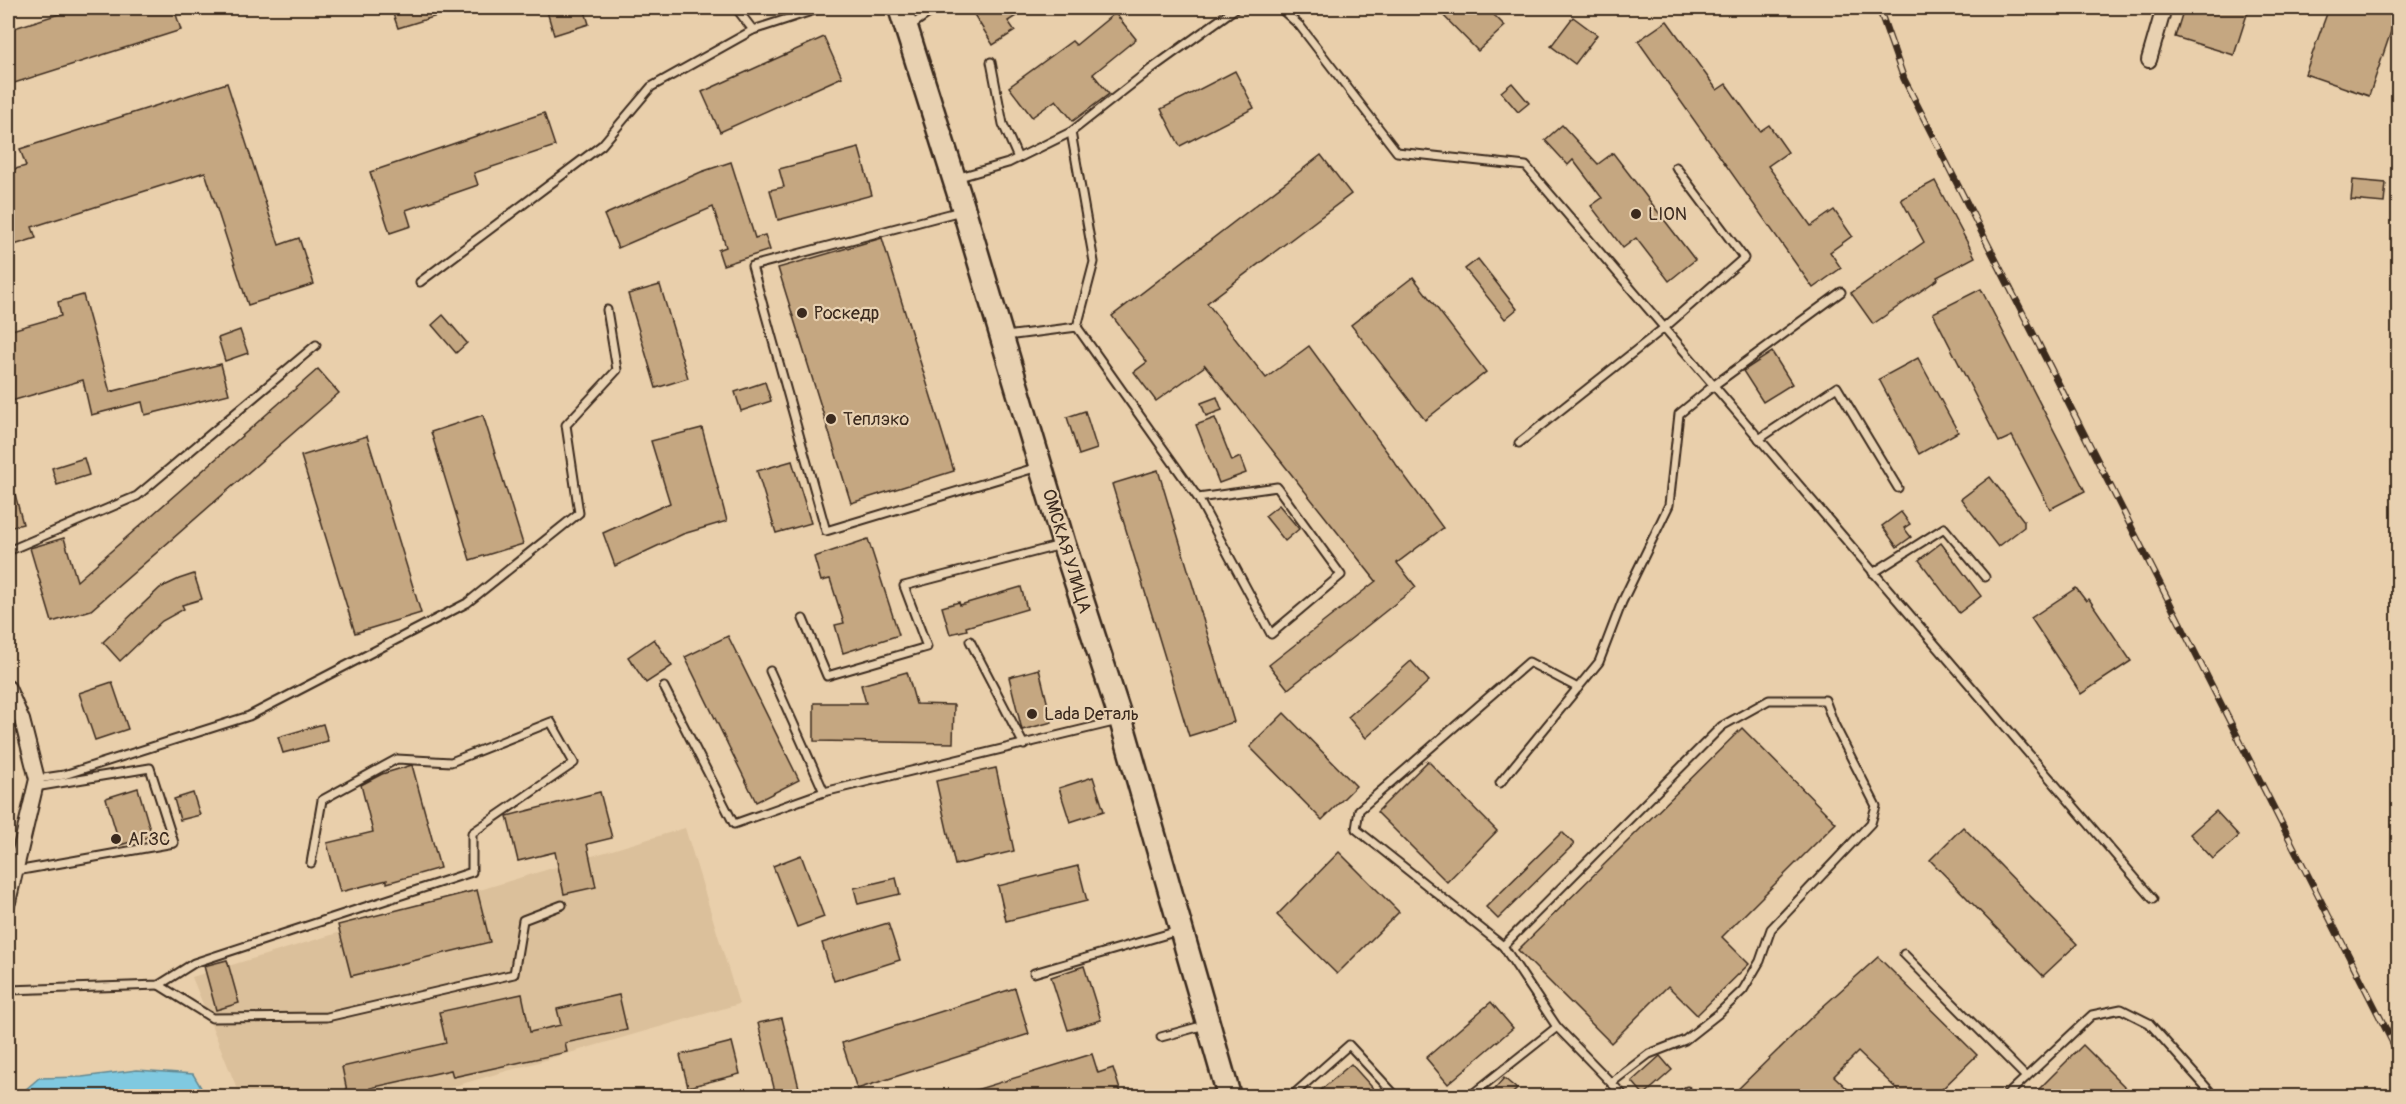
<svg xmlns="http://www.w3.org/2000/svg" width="2406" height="1104" font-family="Pangolin,sans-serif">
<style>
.built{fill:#dbc09b}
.water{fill:#80c9e0;stroke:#648992;stroke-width:1.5}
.building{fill:#c5a781;stroke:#3b2a1e;stroke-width:1.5}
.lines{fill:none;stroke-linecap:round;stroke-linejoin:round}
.lane-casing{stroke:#3b2a1e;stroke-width:11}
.street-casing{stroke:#3b2a1e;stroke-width:18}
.primary-casing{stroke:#3b2a1e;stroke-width:27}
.lane{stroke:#e8d1b1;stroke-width:7}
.street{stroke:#e8d1b1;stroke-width:14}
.primary{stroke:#e8d1b1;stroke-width:22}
.rail-casing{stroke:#3b2a1e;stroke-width:7}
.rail{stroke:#e8d1b1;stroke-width:4.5;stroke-dasharray:14;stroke-linecap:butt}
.poi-dot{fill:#3b2a1e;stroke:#e8d1b1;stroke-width:2}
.labels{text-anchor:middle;stroke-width:4.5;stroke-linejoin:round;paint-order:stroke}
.poi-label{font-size:18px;fill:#3b2a1e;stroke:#e8d1b1;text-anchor:start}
.street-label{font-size:18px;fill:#3b2a1e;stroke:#e8d1b1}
</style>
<rect width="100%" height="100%" fill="#e9cfab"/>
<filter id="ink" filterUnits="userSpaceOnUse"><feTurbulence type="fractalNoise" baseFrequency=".0167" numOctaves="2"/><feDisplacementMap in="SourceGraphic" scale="12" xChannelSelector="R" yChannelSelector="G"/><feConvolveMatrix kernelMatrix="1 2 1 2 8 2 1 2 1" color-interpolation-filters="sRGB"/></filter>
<g filter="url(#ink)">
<!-- built -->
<g class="built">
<polygon points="8,748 16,774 8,814"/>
<polygon points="685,828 739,1004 420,1096 240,1096 192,977"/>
</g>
<!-- water -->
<polygon class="water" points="137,1070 193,1074 206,1096 18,1096 39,1078 82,1077"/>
<!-- building -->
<g class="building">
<polygon points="78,8 174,8 181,30 8,85 8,30"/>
<polygon points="391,8 453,8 453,11 398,28"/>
<polygon points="546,8 584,8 589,24 554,35"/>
<polygon points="970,8 1029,8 1008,21 1015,31 993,45"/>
<polygon points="1436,8 1487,8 1505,26 1478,51"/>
<polygon points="2184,8 2249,8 2234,55 2175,37"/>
<polygon points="2329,8 2388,8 2398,11 2369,96 2305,74"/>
<polygon points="1115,13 1136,39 1093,74 1109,94 1073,121 1056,100 1032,117 1009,87 1072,41 1076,45"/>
<polygon points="1573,17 1597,35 1575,64 1551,46"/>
<polygon points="1667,21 1717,90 1726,84 1760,131 1769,125 1788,152 1768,166 1811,226 1834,210 1852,236 1830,252 1841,268 1813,288 1638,41"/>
<polygon points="824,37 842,77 720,132 702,92"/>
<polygon points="1235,71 1254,108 1180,146 1161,109"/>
<polygon points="227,83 279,245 299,238 314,284 248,305 205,172 32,227 36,238 8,247 8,171 26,166 20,149"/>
<polygon points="1512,83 1529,103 1518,112 1501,92"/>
<polygon points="544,113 555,146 474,173 478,185 406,210 411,226 390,233 370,172"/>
<polygon points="1562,125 1598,164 1613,153 1695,260 1669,281 1636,238 1623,248 1591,206 1602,198 1573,160 1568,165 1545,140"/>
<polygon points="859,148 872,195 778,220 770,190 784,187 779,169"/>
<polygon points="1321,155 1351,194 1207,303 1266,378 1309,346 1443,528 1397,563 1416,587 1288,689 1269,665 1376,581 1204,364 1205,366 1156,401 1134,372 1147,362 1112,316"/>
<polygon points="731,162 755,238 765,235 770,250 723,265 718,250 726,247 713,207 618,248 604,215 701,172"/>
<polygon points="2353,180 2386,183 2384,203 2351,200"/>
<polygon points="1935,181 1975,257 1937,277 1938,279 1873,324 1851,293 1924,242 1901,199"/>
<polygon points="882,238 954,471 851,503 778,268"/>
<polygon points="1478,259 1517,309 1505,319 1465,269"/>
<polygon points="1413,277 1486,372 1425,420 1351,325"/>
<polygon points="660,285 688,378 656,388 628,294"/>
<polygon points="1981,289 2085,491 2050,509 2012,436 1999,442 1933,313"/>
<polygon points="83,295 110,392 221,364 229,394 145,415 142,402 91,415 83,380 8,402 8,331 61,316 58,302"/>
<polygon points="443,315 467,343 456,353 432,325"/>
<polygon points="240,330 248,353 225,361 218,338"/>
<polygon points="1772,352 1792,384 1763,402 1743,371"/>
<polygon points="1918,358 1958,432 1919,454 1879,379"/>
<polygon points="318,369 339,393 91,610 52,622 30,548 64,538 77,581"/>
<polygon points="765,382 771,401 741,411 735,392"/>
<polygon points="1217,397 1222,410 1206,416 1201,403"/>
<polygon points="1085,411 1097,449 1079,455 1067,417"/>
<polygon points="483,415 523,544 470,560 431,432"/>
<polygon points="1215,418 1232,461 1240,457 1246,473 1219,483 1196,425"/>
<polygon points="702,428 727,521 683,534 615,566 603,533 670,503 651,441"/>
<polygon points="367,436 421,613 355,633 301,456"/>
<polygon points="84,458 89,475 57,485 52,468"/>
<polygon points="792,461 811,523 776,533 757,471"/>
<polygon points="1158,470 1234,722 1189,736 1112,484"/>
<polygon points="1990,477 2024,521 2024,527 1998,547 1961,499"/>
<polygon points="12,483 23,524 8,528 8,484"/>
<polygon points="1279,505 1299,529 1285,541 1265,516"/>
<polygon points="1901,512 1910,524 1904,528 1911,537 1897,547 1882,526"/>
<polygon points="868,539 899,635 843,653 835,625 844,623 830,579 821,581 814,557"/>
<polygon points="1941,543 1981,596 1959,613 1919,560"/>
<polygon points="194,574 202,599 182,605 184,609 162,621 120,661 103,642 160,588 179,579"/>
<polygon points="1021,587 1027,609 966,627 967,630 950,634 942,607 959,602 960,605"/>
<polygon points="2076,588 2086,601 2089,599 2131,661 2081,694 2031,618"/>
<polygon points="728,636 799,780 756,802 685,657"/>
<polygon points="654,639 672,666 646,683 628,657"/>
<polygon points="1411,661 1429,681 1366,738 1348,717"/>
<polygon points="1039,669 1052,722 1022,730 1009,677"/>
<polygon points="907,672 916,704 954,705 953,743 814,741 814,703 866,703 861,685"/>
<polygon points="112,682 128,729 95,740 79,693"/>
<polygon points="1284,713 1356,786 1322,820 1250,747"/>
<polygon points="323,724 328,741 283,753 278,737"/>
<polygon points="1742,728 1836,823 1722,937 1749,964 1697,1015 1668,986 1611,1043 1518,950"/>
<polygon points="1428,761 1497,831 1447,882 1377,812"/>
<polygon points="412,765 440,868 387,883 387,880 340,892 327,843 373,832 361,785 382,774"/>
<polygon points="996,768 1014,851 955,865 936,781"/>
<polygon points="1093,777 1104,811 1070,822 1059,788"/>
<polygon points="138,788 152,836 120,845 106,798"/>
<polygon points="600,792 612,838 587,844 596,887 564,894 555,852 518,861 507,816"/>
<polygon points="193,793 200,815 180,820 174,799"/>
<polygon points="2216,811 2239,836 2213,859 2190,834"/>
<polygon points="1963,827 2077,944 2043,976 1930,860"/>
<polygon points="1562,832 1574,844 1498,919 1486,907"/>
<polygon points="1339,852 1399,912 1337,974 1277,915"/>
<polygon points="801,855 824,917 797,927 773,866"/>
<polygon points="1078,866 1087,901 1006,921 998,886"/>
<polygon points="896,878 900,894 858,904 854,888"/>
<polygon points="477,890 490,942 351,976 338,925"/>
<polygon points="888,923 900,960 834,981 822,943"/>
<polygon points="1878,957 1977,1055 1935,1096 1904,1096 1858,1052 1834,1076 1855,1096 1731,1096 1818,1011"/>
<polygon points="227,960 239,1003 216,1010 204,966"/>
<polygon points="1084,966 1101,1020 1068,1030 1051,977"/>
<polygon points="1015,988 1029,1034 857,1089 842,1043"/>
<polygon points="522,994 530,1032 561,1025 557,1009 619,995 627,1030 565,1043 567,1052 453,1077 451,1070 370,1088 371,1095 348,1096 342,1067 446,1043 439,1012"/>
<polygon points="1491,1002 1513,1028 1448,1084 1426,1058"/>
<polygon points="782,1018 801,1096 776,1096 758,1023"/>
<polygon points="732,1042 740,1074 688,1087 680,1055"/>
<polygon points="2083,1045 2134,1096 2032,1096"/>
<polygon points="1092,1054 1098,1073 1113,1068 1122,1096 966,1096 966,1093"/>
<polygon points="1660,1056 1672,1070 1644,1095 1632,1081"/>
<polygon points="1351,1064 1380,1096 1314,1096"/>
<polygon points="1504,1078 1517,1089 1510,1096 1488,1096"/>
</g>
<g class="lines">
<defs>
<g id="lane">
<polyline points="736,8 753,30"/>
<polyline points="1280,8 1300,26 1397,152 1526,166 2153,899"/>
<polyline points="909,27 936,8"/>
<polyline points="991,62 1003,124 1018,158"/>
<polyline points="1071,132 1094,262 1077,327"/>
<polyline points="956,178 1008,163 1071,132 1151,69 1236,8"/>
<polyline points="961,211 752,266 826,531 1038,467"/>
<polyline points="420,282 602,145 651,87 753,30 821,8"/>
<polyline points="1006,336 1077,327 1198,498 1277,487 1341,575 1271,634 1198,498"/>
<polyline points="1759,439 1837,387 1898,488"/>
<polyline points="1519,443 1664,328 1744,258 1676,167"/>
<polyline points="8,551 137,496 316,345"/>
<polyline points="1873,573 1944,528 1985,577"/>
<polyline points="803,619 827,676 927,647 904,586 1061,545"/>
<polyline points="970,641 1024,745"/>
<polyline points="770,671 824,792 1118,721"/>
<polyline points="664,687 734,824 824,792"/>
<polyline points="1578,688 1529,662 1359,810 1356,829 1503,946 1557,1027 1624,1096"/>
<polyline points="37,779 64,775 249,716 467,603 579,513 566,425 617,370 607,310"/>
<polyline points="1500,783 1599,662 1622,602 1669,505 1679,414 1713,386 1841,292"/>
<polyline points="16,871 174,843 150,768 35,787"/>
<polyline points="1503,946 1722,726 1769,700 1825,700 1834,724 1876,806 1871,823 1771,929 1760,961 1743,990 1718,1014 1685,1040 1649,1054 1611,1083"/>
<polyline points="1904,954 2026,1077"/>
<polyline points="1034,973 1178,931"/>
<polyline points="159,985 212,1018 327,1017 514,974 523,920 562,905"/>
<polyline points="8,990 159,985 194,963 472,872 472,833 574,763 551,722 451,762 397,759 322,800 311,863"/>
<polyline points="1161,1037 1205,1025"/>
<polyline points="705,1096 718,1094 725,1096"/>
<polyline points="1298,1096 1296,1092 1349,1045 1396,1096"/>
<polyline points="1470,1096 1557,1027"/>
<polyline points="1680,1096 1687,1091"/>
<polyline points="2006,1096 2092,1015 2121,1009 2149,1023 2214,1096"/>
</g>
<g id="street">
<polyline points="2149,60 2164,8"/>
<polyline points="8,688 22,720 37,779 8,902"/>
</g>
<polyline id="primary" points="900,8 964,210 1064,545 1121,720 1229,1096"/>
</defs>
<!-- lane casing -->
<use href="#lane" class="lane-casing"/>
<!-- street casing -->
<use href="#street" class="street-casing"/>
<!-- primary casing -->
<use href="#primary" class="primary-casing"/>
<!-- lane -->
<use href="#lane" class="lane"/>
<!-- street -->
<use href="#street" class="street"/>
<!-- primary -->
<use href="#primary" class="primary"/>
<defs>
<polyline id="rail" points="1879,8 1904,79 2398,1053"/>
</defs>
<!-- rail casing -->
<use href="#rail" class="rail-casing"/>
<!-- rail -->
<use href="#rail" class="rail"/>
</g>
</g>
<!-- markers -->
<g class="poi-dot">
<circle cx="1636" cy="214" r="6"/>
<circle cx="802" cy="313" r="6"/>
<circle cx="831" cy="419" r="6"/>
<circle cx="1032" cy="714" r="6"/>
<circle cx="116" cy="839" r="6"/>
</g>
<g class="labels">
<!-- poi labels -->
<g class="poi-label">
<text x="1648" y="220">LION</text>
<text x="814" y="319">Роскедр</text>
<text x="843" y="425">Теплэко</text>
<text x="1044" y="720">Lada Dеталь</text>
<text x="128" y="845">АГЗС</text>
</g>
<!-- street labels -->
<g class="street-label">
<text transform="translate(1067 551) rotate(73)" y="6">ОМСКАЯ УЛИЦА</text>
</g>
</g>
<!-- margin -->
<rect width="2406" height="1104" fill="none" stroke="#e8d1b1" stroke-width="30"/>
<rect x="15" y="15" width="2376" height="1074" fill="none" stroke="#3b2a1e" stroke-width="2" filter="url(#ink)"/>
</svg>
